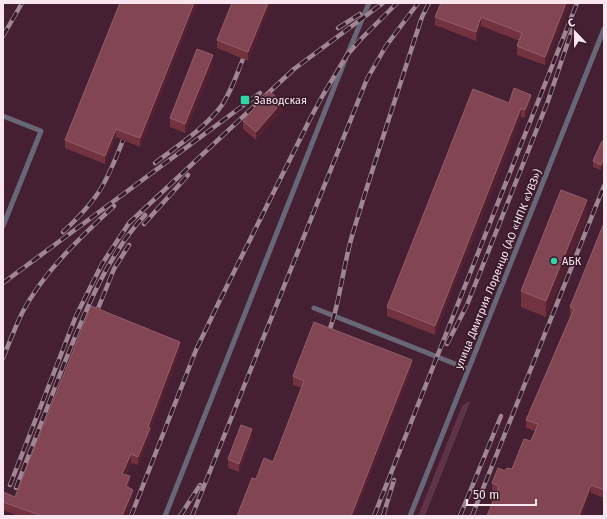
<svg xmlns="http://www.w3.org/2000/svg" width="607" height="519" font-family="'Fira Sans',sans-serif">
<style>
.built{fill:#452033}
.green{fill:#5e3449}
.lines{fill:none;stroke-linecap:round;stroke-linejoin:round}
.service{stroke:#686776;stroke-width:5}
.rail-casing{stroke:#9f8692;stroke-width:4.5}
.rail{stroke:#381a29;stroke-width:3;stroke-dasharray:9;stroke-linecap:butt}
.wall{fill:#723240}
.shaded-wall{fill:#55202f}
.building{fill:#814553;stroke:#945e6b}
.poi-dot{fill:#33d4a8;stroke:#381a29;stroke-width:1.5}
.labels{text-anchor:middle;stroke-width:3.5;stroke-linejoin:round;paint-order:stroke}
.poi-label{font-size:11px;fill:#fbe5ef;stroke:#381a29;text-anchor:start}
.street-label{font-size:11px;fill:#fbe5ef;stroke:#381a29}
</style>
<rect width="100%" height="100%" fill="#381a29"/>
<!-- built -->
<rect class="built" x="3" y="3" width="601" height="513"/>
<!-- green -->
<polygon class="green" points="468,402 470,402 425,516 418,516 462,406"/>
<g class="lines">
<!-- service -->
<g class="service">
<polyline points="3,116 41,131 3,226"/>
<polyline points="314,308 468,369"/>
<polyline points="165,516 347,55 369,3"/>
<polyline points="410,516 604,29"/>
</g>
<defs>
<g id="rail">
<polyline points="338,28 360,14"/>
<polyline points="3,36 22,3"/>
<path d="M155,163C177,146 201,131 219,109C230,95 236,76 243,59"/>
<polyline points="144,224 188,175"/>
<path d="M63,232C78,218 93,203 103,185C113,167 120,148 127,130"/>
<polyline points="3,283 260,93"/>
<polyline points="95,316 114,269 129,245"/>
<path d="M326,339C340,306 342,270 352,236C372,169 394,104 415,38L422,17L429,3"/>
<polyline points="447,344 467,305 504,212 548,101 572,30"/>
<path d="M3,358C9,343 15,328 22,313C44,271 80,238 114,206"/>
<polyline points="10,485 76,316 102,264 129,223 294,69 383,3"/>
<path d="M16,488C31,449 47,409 62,369C84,315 105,258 145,215"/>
<polyline points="131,516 196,350 219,302 311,117 323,95 347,55 361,39 397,3"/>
<polyline points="180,516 200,485"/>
<polyline points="192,516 367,79 386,46 418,3"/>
<polyline points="374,516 577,3"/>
<polyline points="383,516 394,480"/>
<polyline points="460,516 501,416"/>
<polyline points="472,516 604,186"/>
</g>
</defs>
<!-- rail casing -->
<use href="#rail" class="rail-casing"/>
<!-- rail -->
<use href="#rail" class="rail"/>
</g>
<!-- wall -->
<g class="wall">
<polygon points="120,3 197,3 140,147 116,137 105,164 65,148 65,140"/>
<polygon points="271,3 248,61 217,48 217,40"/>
<polygon points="570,3 545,65 517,55 517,46 520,41 481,26 476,41 435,25 435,17"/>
<polygon points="213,64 185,133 170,127 170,118"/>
<polygon points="509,103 531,104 525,118 521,117 435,335 387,316 387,307"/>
<polygon points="282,110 256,140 243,129 243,121"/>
<polygon points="602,141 601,170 593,167 593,161"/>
<polygon points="587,216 546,317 521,307 521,291"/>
<polygon points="604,223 604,498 591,493 496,493 492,491 492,483 505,471 512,469 531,441 535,431 526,428 526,420 570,316 570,307"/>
<polygon points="180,350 150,431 150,437 138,465 131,463 126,475 130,485 129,488 133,499 126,516 19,516 3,510 3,492 15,497"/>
<polygon points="412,368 354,516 237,516 256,479 273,462 302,388 293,385 293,376"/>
<polygon points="252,438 239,472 228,468 228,459"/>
</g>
<!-- shaded-wall -->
<g class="shaded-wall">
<polygon points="194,3 197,3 140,147 140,138"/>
<polygon points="268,3 271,3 248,61 248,52"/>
<polygon points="566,3 570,3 545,65 545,57"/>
<polygon points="481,17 481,26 476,41 476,32"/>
<polygon points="213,55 213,64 185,133 185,124"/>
<polygon points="531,95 531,104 525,118 525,110"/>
<polygon points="282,102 282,110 256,140 256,132"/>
<polygon points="521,108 521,117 435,335 435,326"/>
<polygon points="116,129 116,137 105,164 105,156"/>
<polygon points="604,158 604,164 601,170 601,165"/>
<polygon points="587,200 587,216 546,317 546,301"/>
<polygon points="180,342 180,350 150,431 150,437 138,465 138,457 148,427"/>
<polygon points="412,360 412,368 354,516 351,516"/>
<polygon points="252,429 252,438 239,472 239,464"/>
<polygon points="131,454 131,463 122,483 122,474"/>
<polygon points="130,476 130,485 126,495 126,486"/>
<polygon points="591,485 591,493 582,516 579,516"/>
<polygon points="133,490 133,499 126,516 122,516"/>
</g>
<!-- building -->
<g class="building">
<polygon points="120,3 194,3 140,138 116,129 105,156 65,140"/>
<polygon points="232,3 268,3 248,52 217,40"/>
<polygon points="441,3 566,3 545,57 517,46 522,33 481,17 476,32 435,17"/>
<polygon points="197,49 213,55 185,124 170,118"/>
<polygon points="514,88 531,95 525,110 521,108 435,326 387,307 473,89 509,103"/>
<polygon points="269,91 282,102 256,132 243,121"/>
<polygon points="602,141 604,142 604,158 601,165 593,161"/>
<polygon points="561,190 587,200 546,301 521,291"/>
<polygon points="604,223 604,490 591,485 579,516 487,516 499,486 492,483 498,468 505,471 507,468 512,469 524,439 531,441 538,424 526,420 574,309 570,307"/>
<polygon points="91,306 180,342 148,427 150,428 138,457 131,454 122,474 130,476 126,486 133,490 122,516 42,516 3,502 3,492 15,497"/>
<polygon points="314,322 412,360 351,516 237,516 252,478 256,479 264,458 273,462 304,381 293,376"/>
<polygon points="241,425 252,429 239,464 228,459"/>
</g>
<!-- markers -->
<g class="poi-dot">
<rect x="240" y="95" width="10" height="10" rx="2"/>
<circle cx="554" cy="261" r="4"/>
</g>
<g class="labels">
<!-- poi labels -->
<g class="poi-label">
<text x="254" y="104">Заводская</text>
<text x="562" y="265">АБК</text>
</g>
<!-- street labels -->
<g class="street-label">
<text transform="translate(498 269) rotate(-68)" y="4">улица Дмитрия Лоренцо (АО «НПК «УВЗ»)</text>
</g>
</g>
<!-- border -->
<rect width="607" height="519" fill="none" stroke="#fbe5ef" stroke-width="8"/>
<!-- north arrow -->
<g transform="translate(575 32) rotate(338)" stroke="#381a29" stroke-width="3" paint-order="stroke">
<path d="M0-3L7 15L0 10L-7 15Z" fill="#fbe5ef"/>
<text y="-6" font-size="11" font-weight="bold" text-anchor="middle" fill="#fbe5ef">С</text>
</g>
<!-- scale -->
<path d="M467 499v6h69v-6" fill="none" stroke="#fbe5ef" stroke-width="2"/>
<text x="473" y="499" font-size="12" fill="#fbe5ef" stroke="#381a29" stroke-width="3" paint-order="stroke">50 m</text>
</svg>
